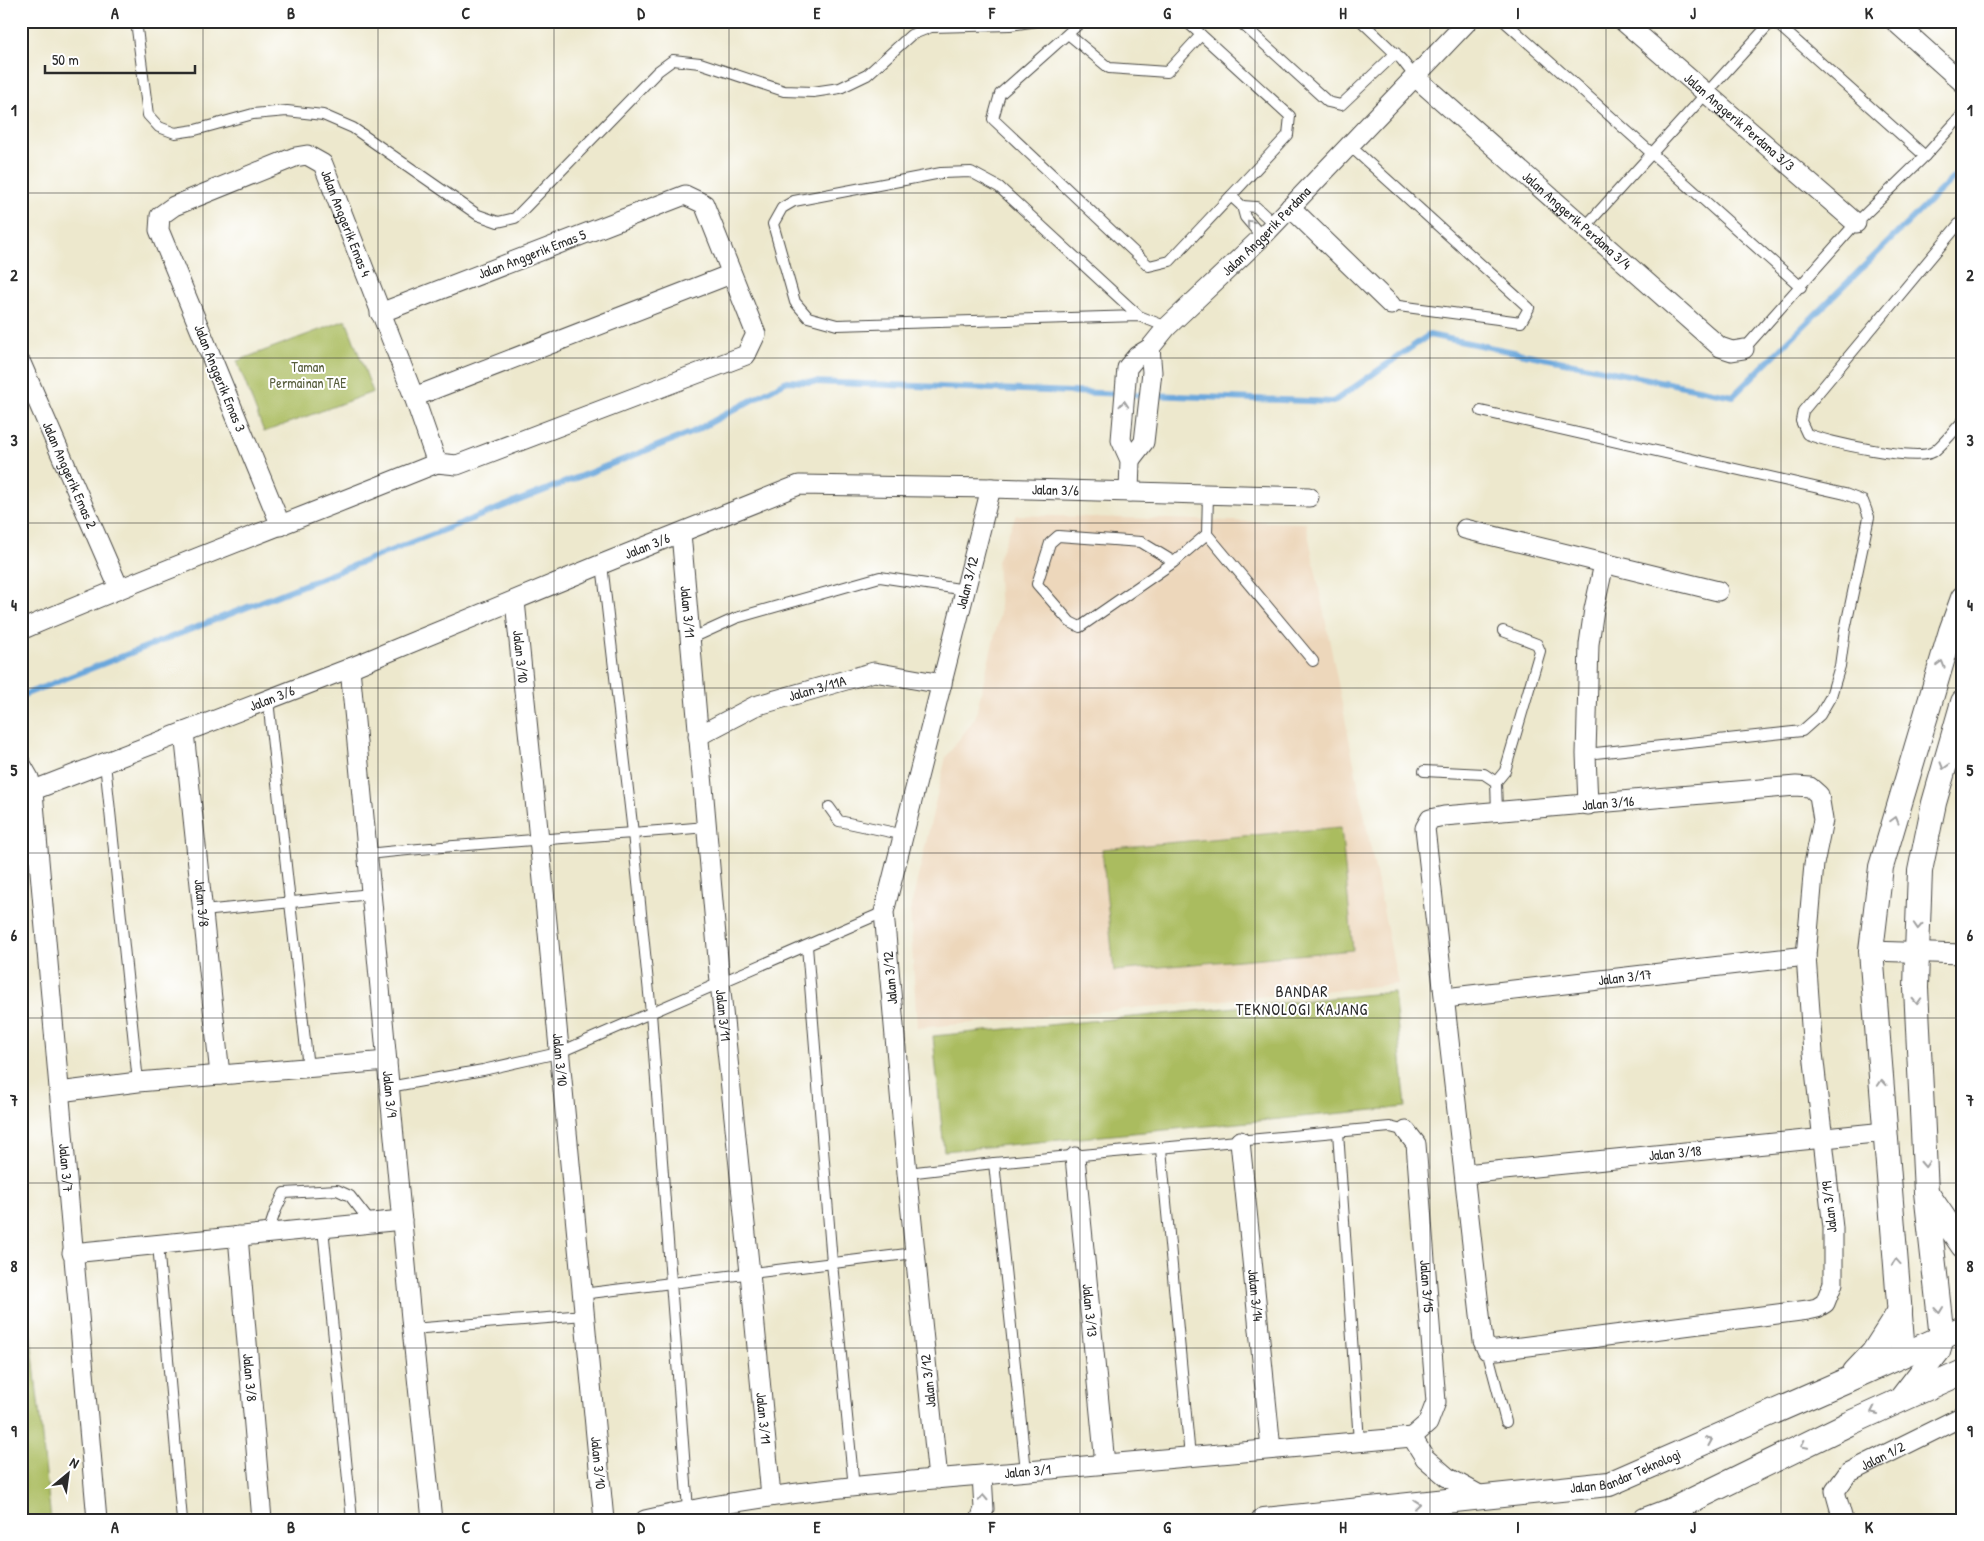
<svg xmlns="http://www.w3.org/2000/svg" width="1984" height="1541" font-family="'Patrick Hand',sans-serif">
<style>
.built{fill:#edd7bb}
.green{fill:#aabc5f;stroke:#6a7445}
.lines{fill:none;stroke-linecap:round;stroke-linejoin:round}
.stream{stroke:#6ba7dc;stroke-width:6}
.service-casing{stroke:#484743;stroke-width:12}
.minor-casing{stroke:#484743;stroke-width:21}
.tertiary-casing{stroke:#484743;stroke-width:26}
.service{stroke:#fff;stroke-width:10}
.minor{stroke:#fff;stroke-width:19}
.tertiary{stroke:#fff;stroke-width:24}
.oneway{stroke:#a0a0a0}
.grid{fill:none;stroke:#2b2b2b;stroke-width:1;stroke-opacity:0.55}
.labels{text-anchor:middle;stroke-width:4;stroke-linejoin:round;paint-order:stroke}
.street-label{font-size:14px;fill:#2b2b2b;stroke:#fff}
.park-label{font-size:14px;fill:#575e3d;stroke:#fff}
.quarter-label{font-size:16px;letter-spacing:1px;fill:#2b2b2b;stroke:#fff}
.neatline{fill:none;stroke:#2b2b2b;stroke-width:2}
.grid-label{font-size:16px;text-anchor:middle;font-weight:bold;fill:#2b2b2b}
</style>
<rect width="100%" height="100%" fill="#fff"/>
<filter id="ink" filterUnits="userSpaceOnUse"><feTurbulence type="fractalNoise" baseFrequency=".02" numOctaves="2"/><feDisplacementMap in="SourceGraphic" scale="10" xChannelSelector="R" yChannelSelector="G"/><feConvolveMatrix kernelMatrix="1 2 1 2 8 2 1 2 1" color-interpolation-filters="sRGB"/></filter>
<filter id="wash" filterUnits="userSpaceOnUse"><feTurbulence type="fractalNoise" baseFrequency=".0096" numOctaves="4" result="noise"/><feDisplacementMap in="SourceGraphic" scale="20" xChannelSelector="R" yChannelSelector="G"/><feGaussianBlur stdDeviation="1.12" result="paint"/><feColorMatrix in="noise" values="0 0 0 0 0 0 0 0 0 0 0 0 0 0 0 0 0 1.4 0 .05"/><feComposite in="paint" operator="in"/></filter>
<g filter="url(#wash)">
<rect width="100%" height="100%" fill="#ede8cd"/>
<!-- built -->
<polygon class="built" points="1016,515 1306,523 1398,984 917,1028 910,911 946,757 975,718 1000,613 997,561"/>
<!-- green -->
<g class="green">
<polygon points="346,320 373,392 264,432 237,361"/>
<polygon points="1341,827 1353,950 1114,971 1102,849"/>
<polygon points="1394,992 1406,1107 944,1151 933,1036"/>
<polygon points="21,1245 51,1520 21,1520"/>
</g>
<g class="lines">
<!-- stream -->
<polyline class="stream" points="21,696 693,432 787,381 1333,402 1429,335 1733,396 1963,168"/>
</g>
</g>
<g filter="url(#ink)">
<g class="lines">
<defs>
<g id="service">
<polyline points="136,21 148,115 159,127 175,133 195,130 253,114 287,111 323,115 353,128 478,215 498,222 515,218 658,71 673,60 700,63 784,91 813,92 840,88 867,75 911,35 931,27 1010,25 1037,21"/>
<polyline points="1082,21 1000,94 993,119 1149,266 1170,261 1288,135 1290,116 1186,21"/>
<polyline points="1239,21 1328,102 1341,105 1396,53"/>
<polyline points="1361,21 1401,59 1415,77"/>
<polyline points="1504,21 1801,287"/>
<polyline points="1774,21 1925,156"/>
<polyline points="1068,34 1109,68 1167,72 1201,35"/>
<polyline points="1349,145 1529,308 1521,322 1391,305"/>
<polyline points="1231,196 1242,206 1245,217 1262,237"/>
<polyline points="1242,206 1256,207 1274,224"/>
<path d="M1963,219L1803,411L1801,421L1807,434C1827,442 1916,462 1933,452C1942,446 1955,429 1963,421"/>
<polyline points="1584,228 1772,21"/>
<polyline points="1139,316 837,325 808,317 795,302 773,224 782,208 794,201 941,173 971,172 999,187 1139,316 1167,327"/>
<polyline points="1744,349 1856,223 1925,156 1963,114"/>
<polyline points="1481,411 1845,494 1863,501 1869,517 1845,630 1840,666 1831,696 1820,715 1802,731 1586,754"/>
<polyline points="1207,534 1313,661"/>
<polyline points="1174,562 1080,627 1070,622 1037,584 1050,543 1058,536 1141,542 1174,562 1207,534 1208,494"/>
<polyline points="602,564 633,833 651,1013 688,1510"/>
<polyline points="690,639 736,618 880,577 966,590"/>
<polyline points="268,700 308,1068"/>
<polyline points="105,763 138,1082"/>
<polyline points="1424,771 1484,774 1496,782 1497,812"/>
<polyline points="1496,782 1505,771 1540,651 1537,644 1503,631"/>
<polyline points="829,807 839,821 905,835"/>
<path d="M368,854C480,842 594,837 707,827"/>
<polyline points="203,911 371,894"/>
<polyline points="807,946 832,1263 854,1488"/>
<polyline points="389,1087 483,1070 558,1053 884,912"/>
<polyline points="1338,1132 1359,1442"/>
<polyline points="1161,1149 1190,1457"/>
<polyline points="994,1163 1026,1471"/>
<polyline points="907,1173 994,1163 1390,1127 1406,1131"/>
<polyline points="323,1228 352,1520"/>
<polyline points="268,1233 275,1212 284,1193 337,1190 350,1196 371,1223"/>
<polyline points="158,1244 182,1520"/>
<polyline points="582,1294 915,1253"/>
<polyline points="412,1329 584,1315"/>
<polyline points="1487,1350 1506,1422"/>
</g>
<g id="minor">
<path id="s1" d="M1623,21L1856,223"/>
<polyline points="1894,21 1963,83"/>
<path id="s2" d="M1415,77L1720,347L1732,351L1744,349"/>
<polyline points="1290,207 1391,305"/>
<path id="s3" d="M21,363L119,588"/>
<polyline points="414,397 731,274"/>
<polyline points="1130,460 1144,442 1152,372 1150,348"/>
<path id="s4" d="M1129,492L1130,460L1121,440L1127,368L1137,356L1150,348L1167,327L1262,237L1468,21"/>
<path id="s5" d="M281,526L159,230L160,216L174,206L295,157L307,155L323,164L414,397L437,463"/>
<polyline points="1465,529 1718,591"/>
<path id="s6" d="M681,533L720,982L750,1273L771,1496"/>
<path id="s7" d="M515,601C547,907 574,1213 604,1520"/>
<path d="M21,630C158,571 299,519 437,463L457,465L746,355L756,334L704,204L685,195L380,313"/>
<path id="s8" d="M350,668L412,1329L432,1520"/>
<path id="s9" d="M184,732L220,1075"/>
<path id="s10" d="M698,736L755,706L874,672L942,684"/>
<path id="s11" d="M21,764L29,778L33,792L97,1520"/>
<polygon points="1796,786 1810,787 1819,795 1823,820 1814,864 1806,956 1813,1053 1833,1228 1833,1283 1825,1303 1817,1308 1808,1310 1497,1350 1487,1350 1483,1341 1425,828 1430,819 1444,816"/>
<path id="s12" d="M21,795L350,668L602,564L799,485L991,488L1309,497"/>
<polyline points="1588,805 1586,754 1589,644 1594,609 1604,564"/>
<polyline points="1871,951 1962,954 1963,958"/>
<path id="s13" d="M1445,998L1806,956"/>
<polyline points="59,1092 138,1082 387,1061"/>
<path id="s14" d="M1406,1131L1416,1144L1436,1402L1428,1423L1412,1437"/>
<path id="s15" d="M1240,1141L1271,1449"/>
<path id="s16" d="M1075,1157L1105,1464"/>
<path id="s17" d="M1465,1174L1885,1132"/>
<path id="s18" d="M238,1236L262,1520"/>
<polyline points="72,1253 402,1220"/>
<polyline points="1412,1437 1425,1458 1447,1477 1483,1497"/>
<path id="s19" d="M938,1479L907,1173L884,912L991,488"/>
<path id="s20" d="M645,1520C763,1492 886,1483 1006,1473C1142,1461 1277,1449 1412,1437"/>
<polyline points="980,1520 984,1509 982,1475"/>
<path id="s21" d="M1843,1520L1835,1491L1848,1473L1963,1416"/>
</g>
<g id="tertiary">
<polyline points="1928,1195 1963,1246"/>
<polyline points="1903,1353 1871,951 1881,867 1951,631 1963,598"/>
<polyline points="1855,1372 1873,1353 1900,1311"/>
<polyline points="1901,1399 1938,1351 1942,1338 1926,1192 1916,988 1917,953 1920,871 1934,803 1963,702"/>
<path id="s22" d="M1264,1520L1609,1484L1847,1380L1963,1328"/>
<polyline points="1645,1520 1674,1509 1848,1424 1963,1372"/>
</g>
</defs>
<!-- service casing -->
<use href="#service" class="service-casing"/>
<!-- minor casing -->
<use href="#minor" class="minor-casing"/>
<!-- tertiary casing -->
<use href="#tertiary" class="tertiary-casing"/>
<!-- service -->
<use href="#service" class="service"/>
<!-- minor -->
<use href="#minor" class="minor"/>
<!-- tertiary -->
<use href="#tertiary" class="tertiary"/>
</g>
<!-- one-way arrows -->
<defs><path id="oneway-chevron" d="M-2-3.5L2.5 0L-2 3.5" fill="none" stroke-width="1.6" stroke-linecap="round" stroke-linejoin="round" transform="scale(1.25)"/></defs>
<g class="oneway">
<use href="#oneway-chevron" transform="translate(1250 223) rotate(-130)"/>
<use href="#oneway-chevron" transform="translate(1124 404) rotate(-86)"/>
<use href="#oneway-chevron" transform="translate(1941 664) rotate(-74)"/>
<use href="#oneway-chevron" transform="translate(1944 766) rotate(106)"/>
<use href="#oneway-chevron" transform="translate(1895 820) rotate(-74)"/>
<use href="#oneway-chevron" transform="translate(1918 926) rotate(93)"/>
<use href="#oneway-chevron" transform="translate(1917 1001) rotate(87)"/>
<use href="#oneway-chevron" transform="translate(1882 1083) rotate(-94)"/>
<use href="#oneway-chevron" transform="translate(1925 1164) rotate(87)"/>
<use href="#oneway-chevron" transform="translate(1896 1262) rotate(-95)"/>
<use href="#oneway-chevron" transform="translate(1939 1310) rotate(84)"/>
<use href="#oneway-chevron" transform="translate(1874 1411) rotate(155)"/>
<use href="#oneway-chevron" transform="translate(1709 1441) rotate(-23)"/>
<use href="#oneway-chevron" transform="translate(1804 1445) rotate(154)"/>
<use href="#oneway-chevron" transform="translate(983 1498) rotate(-93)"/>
<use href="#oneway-chevron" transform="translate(1417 1504) rotate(-6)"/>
</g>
</g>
<!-- grid -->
<path class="grid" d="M203,21V1520M378,21V1520M554,21V1520M729,21V1520M904,21V1520M1080,21V1520M1255,21V1520M1430,21V1520M1606,21V1520M1781,21V1520M21,193H1963M21,358H1963M21,523H1963M21,688H1963M21,853H1963M21,1018H1963M21,1183H1963M21,1348H1963"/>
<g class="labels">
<!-- street labels -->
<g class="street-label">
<text dy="5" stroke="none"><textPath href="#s1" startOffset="154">Jalan Anggerik Perdana 3/3</textPath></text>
<text dy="5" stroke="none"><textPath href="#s2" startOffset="216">Jalan Anggerik Perdana 3/4</textPath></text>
<text dy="5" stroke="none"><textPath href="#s5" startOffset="576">Jalan Anggerik Emas 4</textPath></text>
<text dy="5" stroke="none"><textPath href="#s4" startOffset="322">Jalan Anggerik Perdana</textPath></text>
<text transform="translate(532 254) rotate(-21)" y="5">Jalan Anggerik Emas 5</text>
<text transform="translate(220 378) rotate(68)" y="5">Jalan Anggerik Emas 3</text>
<text dy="5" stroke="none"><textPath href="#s3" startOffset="122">Jalan Anggerik Emas 2</textPath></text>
<text dy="5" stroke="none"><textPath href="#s12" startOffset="1094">Jalan 3/6</textPath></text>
<text dy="5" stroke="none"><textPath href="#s12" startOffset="674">Jalan 3/6</textPath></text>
<text dy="5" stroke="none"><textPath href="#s19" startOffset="909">Jalan 3/12</textPath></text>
<text dy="5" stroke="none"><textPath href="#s6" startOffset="79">Jalan 3/11</textPath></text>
<text dy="5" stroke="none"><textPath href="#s7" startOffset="56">Jalan 3/10</textPath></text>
<text dy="5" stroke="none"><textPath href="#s10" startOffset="129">Jalan 3/11A</textPath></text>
<text dy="5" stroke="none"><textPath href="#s12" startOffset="269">Jalan 3/6</textPath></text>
<text transform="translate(1608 803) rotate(-5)" y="5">Jalan 3/16</text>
<text dy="5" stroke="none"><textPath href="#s9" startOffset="172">Jalan 3/8</textPath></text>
<text dy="5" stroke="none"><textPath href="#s13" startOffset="181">Jalan 3/17</textPath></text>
<text transform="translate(890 978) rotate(-95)" y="5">Jalan 3/12</text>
<text dy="5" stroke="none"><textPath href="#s6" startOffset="484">Jalan 3/11</textPath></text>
<text dy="5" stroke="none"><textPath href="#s7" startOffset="461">Jalan 3/10</textPath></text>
<text dy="5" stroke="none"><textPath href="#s8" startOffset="428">Jalan 3/9</textPath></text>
<text dy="5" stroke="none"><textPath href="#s17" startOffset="211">Jalan 3/18</textPath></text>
<text dy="5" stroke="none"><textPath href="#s11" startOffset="408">Jalan 3/7</textPath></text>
<text transform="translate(1829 1207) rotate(-96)" y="5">Jalan 3/19</text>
<text dy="5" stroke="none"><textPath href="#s14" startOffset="159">Jalan 3/15</textPath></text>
<text dy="5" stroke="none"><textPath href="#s15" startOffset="155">Jalan 3/14</textPath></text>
<text dy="5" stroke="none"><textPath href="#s16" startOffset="154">Jalan 3/13</textPath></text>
<text dy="5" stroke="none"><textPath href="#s18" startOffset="142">Jalan 3/8</textPath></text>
<text transform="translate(928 1381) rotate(-96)" y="5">Jalan 3/12</text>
<text dy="5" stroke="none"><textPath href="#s6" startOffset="889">Jalan 3/11</textPath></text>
<text dy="5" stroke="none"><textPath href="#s21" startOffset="91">Jalan 1/2</textPath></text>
<text dy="5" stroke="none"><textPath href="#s7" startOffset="866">Jalan 3/10</textPath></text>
<text dy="5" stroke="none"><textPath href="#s22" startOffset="366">Jalan Bandar Teknologi</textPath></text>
<text dy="5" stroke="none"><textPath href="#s20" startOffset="386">Jalan 3/1</textPath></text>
</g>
<!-- park labels -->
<g class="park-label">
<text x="308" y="372">Taman<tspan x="308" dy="16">Permainan TAE</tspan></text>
</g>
<!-- quarter labels -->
<g class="quarter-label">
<text x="1302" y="997">BANDAR<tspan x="1302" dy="18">TEKNOLOGI KAJANG</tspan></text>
</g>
</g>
<!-- margin -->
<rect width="1984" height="1541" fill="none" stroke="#fff" stroke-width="55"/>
<!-- north arrow -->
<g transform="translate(68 1474) rotate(29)" stroke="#ffffff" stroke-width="4" paint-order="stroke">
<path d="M0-4L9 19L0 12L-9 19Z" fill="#2b2b2b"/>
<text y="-8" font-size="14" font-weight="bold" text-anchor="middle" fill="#2b2b2b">N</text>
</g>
<!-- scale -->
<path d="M45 65v8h150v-8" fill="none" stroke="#2b2b2b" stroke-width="2.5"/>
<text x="52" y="65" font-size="15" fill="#2b2b2b" stroke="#ffffff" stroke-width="4" paint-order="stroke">50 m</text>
<rect x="28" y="28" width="1928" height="1486" class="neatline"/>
<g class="grid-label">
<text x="115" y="19">A</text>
<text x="291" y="19">B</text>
<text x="466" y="19">C</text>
<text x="641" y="19">D</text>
<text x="817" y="19">E</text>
<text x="992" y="19">F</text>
<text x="1167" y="19">G</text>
<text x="1343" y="19">H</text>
<text x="1518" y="19">I</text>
<text x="1693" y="19">J</text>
<text x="1869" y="19">K</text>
<text x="14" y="116">1</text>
<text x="1970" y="116">1</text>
<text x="14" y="281">2</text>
<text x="1970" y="281">2</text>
<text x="14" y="446">3</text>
<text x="1970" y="446">3</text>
<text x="14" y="611">4</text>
<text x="1970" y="611">4</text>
<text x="14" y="776">5</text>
<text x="1970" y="776">5</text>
<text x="14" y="941">6</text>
<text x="1970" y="941">6</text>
<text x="14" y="1106">7</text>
<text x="1970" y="1106">7</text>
<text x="14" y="1272">8</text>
<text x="1970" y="1272">8</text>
<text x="14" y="1437">9</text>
<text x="1970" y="1437">9</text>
<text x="115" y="1533">A</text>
<text x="291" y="1533">B</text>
<text x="466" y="1533">C</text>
<text x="641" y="1533">D</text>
<text x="817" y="1533">E</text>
<text x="992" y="1533">F</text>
<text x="1167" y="1533">G</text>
<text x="1343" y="1533">H</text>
<text x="1518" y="1533">I</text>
<text x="1693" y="1533">J</text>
<text x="1869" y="1533">K</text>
</g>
</svg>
